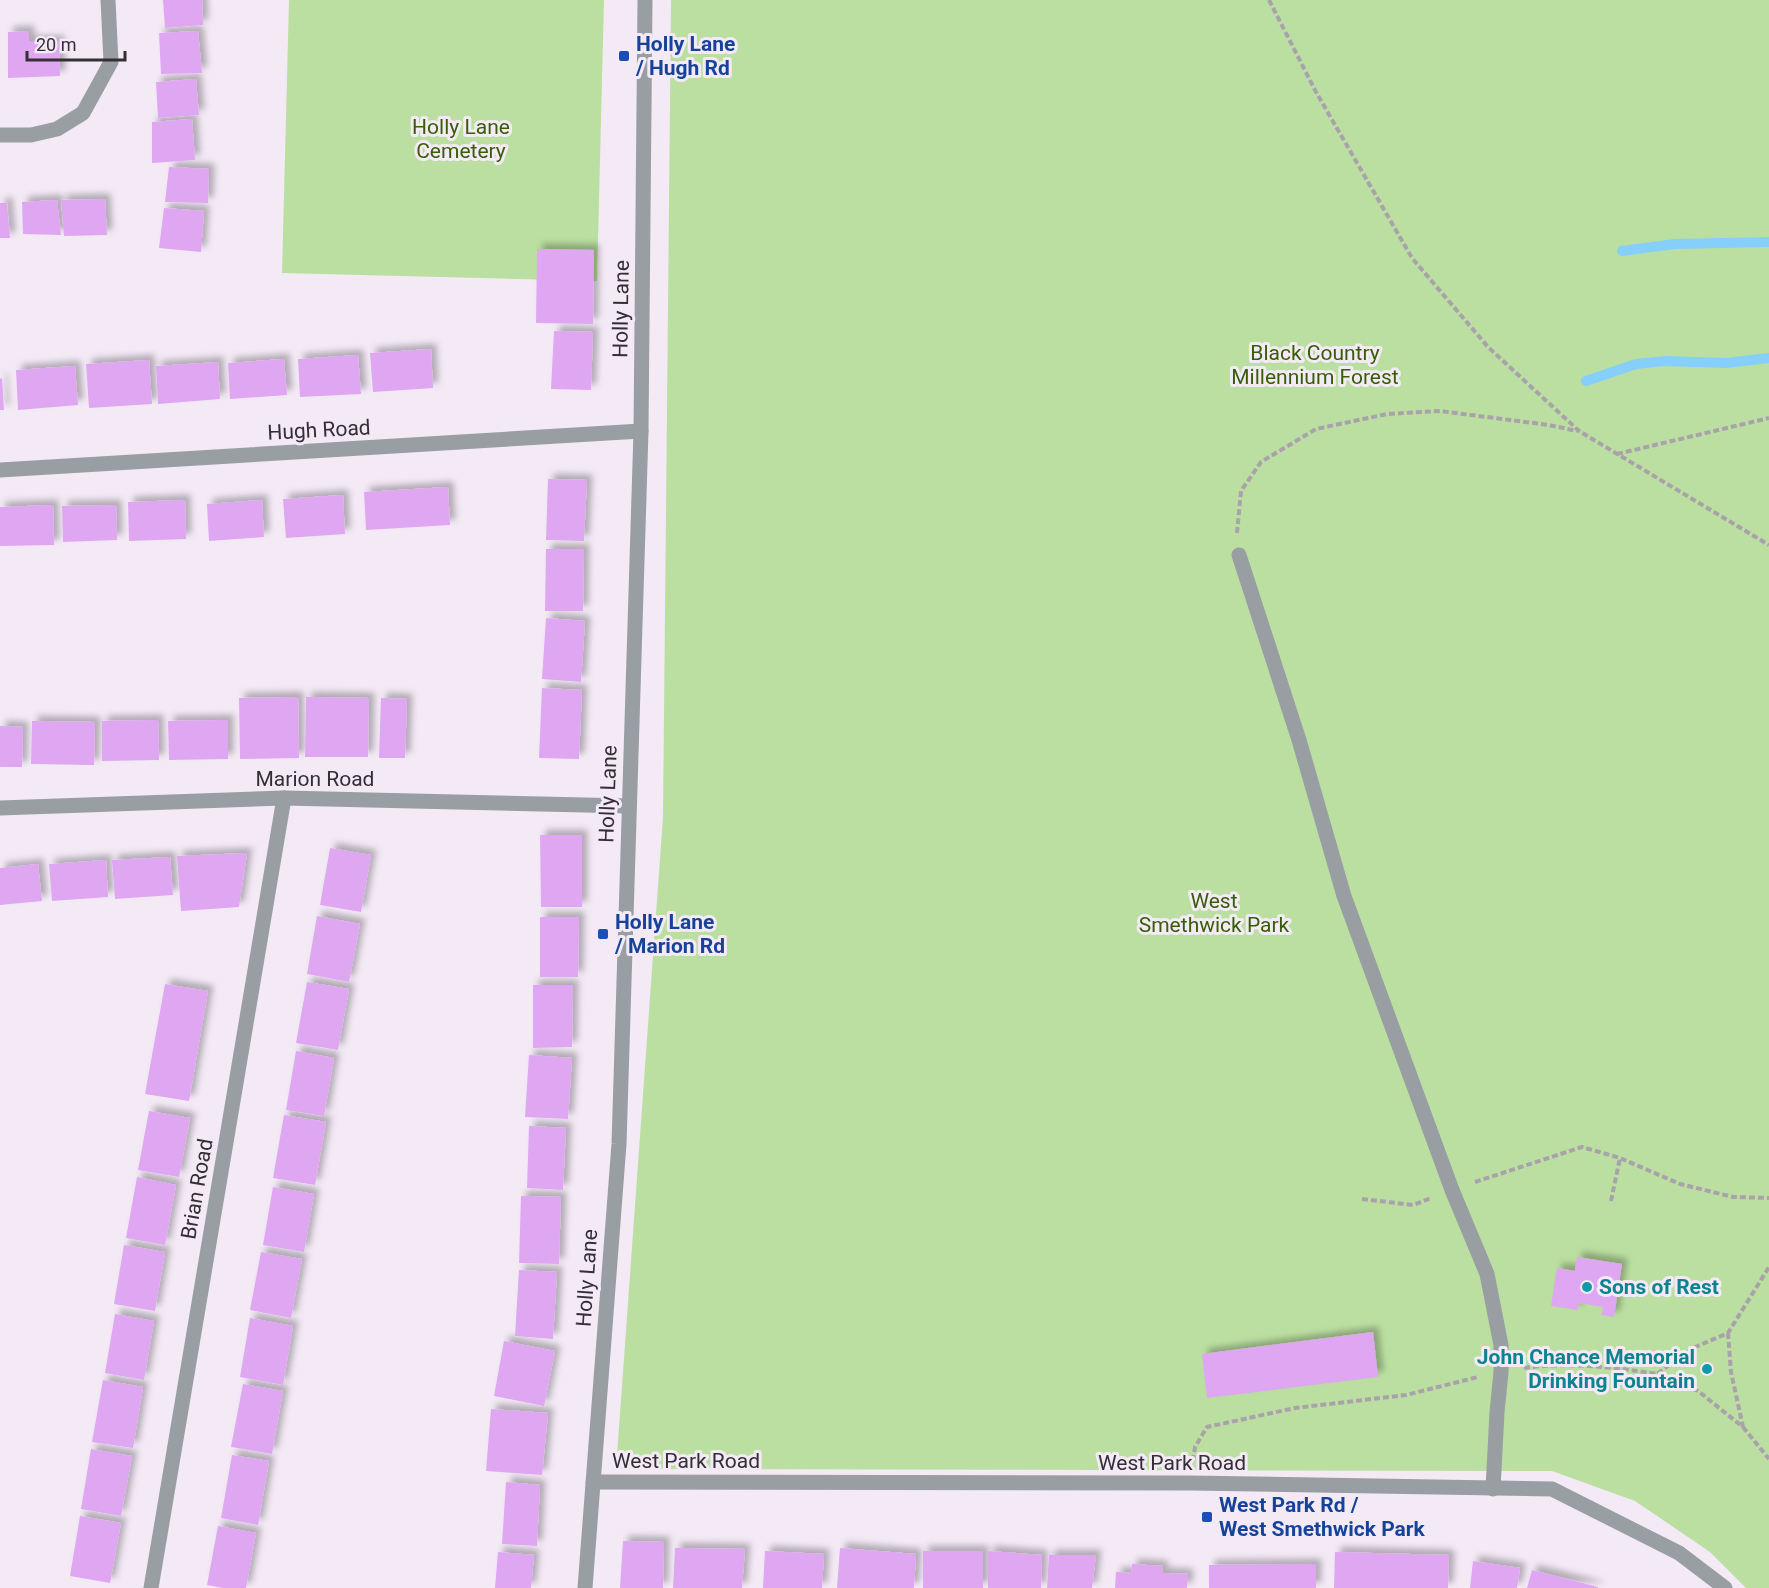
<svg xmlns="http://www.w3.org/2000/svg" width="1769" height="1588" font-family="Roboto,sans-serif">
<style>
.green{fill:#bbdfa1}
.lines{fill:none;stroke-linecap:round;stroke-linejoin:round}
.stream{stroke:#86cffb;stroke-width:10}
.building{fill:#dfa7f2;filter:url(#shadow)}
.path{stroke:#a9a2ab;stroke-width:4;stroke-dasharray:6 3;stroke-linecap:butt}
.minor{stroke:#989ea2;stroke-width:15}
.transit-dot{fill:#1a4fb4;stroke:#f3eaf6;stroke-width:2}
.culture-dot{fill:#0f9aa8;stroke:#f3eaf6;stroke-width:2}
.labels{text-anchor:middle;stroke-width:6;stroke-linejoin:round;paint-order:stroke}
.transit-label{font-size:21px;font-weight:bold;fill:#164399;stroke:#f3eaf6;text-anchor:start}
.park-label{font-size:21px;fill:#375e04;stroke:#f3eaf6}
.street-label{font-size:21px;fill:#332f34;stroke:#f3eaf6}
.culture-label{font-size:21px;font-weight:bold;fill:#0d838f;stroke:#f3eaf6;text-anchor:start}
</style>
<defs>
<filter id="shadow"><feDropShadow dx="5.5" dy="-5.5" stdDeviation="3" flood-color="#0004"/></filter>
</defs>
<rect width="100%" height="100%" fill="#f3eaf6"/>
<!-- green -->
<g class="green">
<polygon points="289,0 604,0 597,281 282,273"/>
<polygon points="671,0 1769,0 1769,1588 1746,1588 1710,1552 1635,1501 1552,1471 616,1469 663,817"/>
</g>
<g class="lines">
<!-- stream -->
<g class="stream">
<polyline points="1622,251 1675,244 1769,242"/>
<polyline points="1586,381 1636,364 1665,361 1726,363 1769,358"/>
</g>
</g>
<!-- building -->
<g class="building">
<polygon points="163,0 202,0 203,25 165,28"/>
<polygon points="29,31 29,41 59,41 60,76 8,78 8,32"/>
<polygon points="198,31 202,73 161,74 159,33"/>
<polygon points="196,79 199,115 158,118 156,82"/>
<polygon points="192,119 195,160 152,163 152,122"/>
<polygon points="169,167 209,169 208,203 165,202"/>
<polygon points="105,199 107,235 64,236 61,200"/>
<polygon points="57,200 61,235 23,234 22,202"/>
<polygon points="0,203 7,203 10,238 0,238"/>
<polygon points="164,208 204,211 201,252 159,248"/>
<polygon points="537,249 594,250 593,324 536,323"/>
<polygon points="554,331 593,332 591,390 551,389"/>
<polygon points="431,349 433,388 373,392 370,353"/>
<polygon points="358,355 361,394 300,397 298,359"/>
<polygon points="284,359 287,395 230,399 228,363"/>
<polygon points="149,360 152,404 89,408 86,364"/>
<polygon points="218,362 220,399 158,404 156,366"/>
<polygon points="75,366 78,405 18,410 16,370"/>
<polygon points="2,378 4,410 0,410 0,379"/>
<polygon points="548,479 587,480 584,541 546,540"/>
<polygon points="448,487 450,525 366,530 364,492"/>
<polygon points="343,495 345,534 286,538 283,499"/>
<polygon points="185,500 186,539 129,541 128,502"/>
<polygon points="262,500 264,537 209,541 207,504"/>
<polygon points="53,505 54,545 0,546 0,507"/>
<polygon points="116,505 117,540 63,542 62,506"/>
<polygon points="546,549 584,549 583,611 545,611"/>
<polygon points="546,618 585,621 581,682 542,679"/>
<polygon points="542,688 582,690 579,759 539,758"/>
<polygon points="298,697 299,758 240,759 239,698"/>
<polygon points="306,697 369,698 368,757 305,757"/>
<polygon points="381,698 407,699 405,758 379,758"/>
<polygon points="158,720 159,760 102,761 102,721"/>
<polygon points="228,720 228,759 169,760 168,721"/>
<polygon points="32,721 95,722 94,765 31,764"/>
<polygon points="0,726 23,727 22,767 0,767"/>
<polygon points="540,835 582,835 582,907 541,907"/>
<polygon points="330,848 371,855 361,912 320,905"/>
<polygon points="247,853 239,907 181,911 177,856"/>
<polygon points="170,857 173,895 115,899 112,860"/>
<polygon points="106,860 108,897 52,901 49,864"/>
<polygon points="38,864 42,901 0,905 0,868"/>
<polygon points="317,916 360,924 349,982 307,974"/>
<polygon points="540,917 579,917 578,977 540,977"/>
<polygon points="307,982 349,989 338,1050 296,1043"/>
<polygon points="165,984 208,991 189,1101 145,1094"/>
<polygon points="533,985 573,985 572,1047 533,1048"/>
<polygon points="296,1051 334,1058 324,1116 286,1110"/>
<polygon points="529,1055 572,1058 568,1119 525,1117"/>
<polygon points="149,1111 190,1118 179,1177 138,1170"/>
<polygon points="284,1115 326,1122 315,1185 273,1178"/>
<polygon points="529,1126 566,1128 563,1190 527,1188"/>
<polygon points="137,1177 176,1185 165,1245 126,1238"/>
<polygon points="273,1187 314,1194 304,1252 263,1245"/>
<polygon points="521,1196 561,1197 559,1264 519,1263"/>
<polygon points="124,1245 165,1252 155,1311 114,1304"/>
<polygon points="261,1252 302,1259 291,1318 250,1310"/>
<polygon points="1577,1257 1622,1264 1614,1317 1601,1315 1603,1307 1579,1303 1578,1310 1551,1306 1557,1268 1575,1271"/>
<polygon points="519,1270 557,1272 553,1339 515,1336"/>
<polygon points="115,1314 154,1321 144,1380 105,1373"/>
<polygon points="250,1318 293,1326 283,1385 240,1377"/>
<polygon points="1373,1332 1378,1377 1207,1398 1202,1354"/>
<polygon points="504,1341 555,1351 544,1406 494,1396"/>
<polygon points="103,1380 143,1387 133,1448 92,1442"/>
<polygon points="243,1384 283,1391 272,1454 231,1447"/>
<polygon points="491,1409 548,1413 542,1475 486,1471"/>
<polygon points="91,1449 132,1456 121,1516 81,1509"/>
<polygon points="232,1455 269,1461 258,1525 221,1518"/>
<polygon points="506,1482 540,1485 537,1546 502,1544"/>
<polygon points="80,1516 121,1523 110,1583 70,1576"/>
<polygon points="218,1526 256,1533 246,1588 223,1588 207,1585"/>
<polygon points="623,1541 664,1542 663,1588 620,1588"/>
<polygon points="675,1548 745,1549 742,1588 673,1588"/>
<polygon points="840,1548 916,1554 914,1588 837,1588"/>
<polygon points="765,1551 824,1554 822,1588 763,1588"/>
<rect x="923" y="1551" width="60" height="37"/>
<polygon points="988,1551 1042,1555 1041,1588 988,1588"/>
<polygon points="498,1552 534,1555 531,1588 495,1588"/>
<polygon points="1335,1552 1449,1555 1448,1588 1334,1588"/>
<polygon points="1049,1555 1096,1555 1092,1588 1047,1588"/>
<polygon points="1473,1561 1520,1568 1517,1588 1470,1588"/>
<polygon points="1132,1564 1163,1566 1162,1573 1188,1574 1187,1588 1115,1588 1116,1572 1131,1573"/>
<polygon points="1316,1564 1316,1588 1209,1588 1209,1565"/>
<polygon points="1532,1570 1598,1587 1598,1588 1527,1588"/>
</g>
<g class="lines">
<!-- path -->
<g class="path">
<polyline points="1269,0 1316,92 1412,258 1488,347 1579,431 1769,545"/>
<polyline points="1617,454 1769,418"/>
<polyline points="1237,533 1241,491 1261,462 1316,429 1387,414 1440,411 1549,425 1577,431"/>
<polyline points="1475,1182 1582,1147 1620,1158 1680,1184 1733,1197 1769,1198"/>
<polyline points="1362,1199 1413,1205 1431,1198"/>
<polyline points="1611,1201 1620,1158"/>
<polyline points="1728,1333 1731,1372 1743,1427 1698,1391 1657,1374 1693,1348 1728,1333 1769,1267"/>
<path d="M1524,1368C1568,1362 1613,1367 1657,1374"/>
<polyline points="1743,1427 1769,1459"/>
<polyline points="1193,1461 1195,1447 1207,1427 1295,1408 1406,1395 1478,1377"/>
</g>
<!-- minor -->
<g class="minor">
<polyline points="0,135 31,135 57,129 83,113 111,62 108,0"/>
<polyline points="0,470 641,431"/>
<polyline points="1239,555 1299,740 1344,896 1452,1190 1487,1274 1501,1345 1501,1372 1497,1412 1493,1489"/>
<polyline points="0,808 284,798 629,806"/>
<polyline points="593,1482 1190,1483 1552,1489 1679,1553 1725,1588"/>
<polyline points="151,1588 284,798"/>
<polyline points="585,1588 619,1144 641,431 645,0"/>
</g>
</g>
<!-- markers -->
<g class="transit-dot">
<rect x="618" y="50" width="12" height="12" rx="3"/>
<rect x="597" y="928" width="12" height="12" rx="3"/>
<rect x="1201" y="1511" width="12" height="12" rx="3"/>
</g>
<g class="culture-dot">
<circle cx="1587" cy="1287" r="6"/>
<circle cx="1707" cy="1369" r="6"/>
</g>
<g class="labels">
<!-- transit labels -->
<g class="transit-label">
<text x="636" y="51">Holly Lane<tspan x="636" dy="24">/ Hugh Rd</tspan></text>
<text x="615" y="929">Holly Lane<tspan x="615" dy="24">/ Marion Rd</tspan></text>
<text x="1219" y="1512">West Park Rd /<tspan x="1219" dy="24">West Smethwick Park</tspan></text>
</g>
<!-- park labels -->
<g class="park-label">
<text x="461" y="134">Holly Lane<tspan x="461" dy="24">Cemetery</tspan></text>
<text x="1315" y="360">Black Country<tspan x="1315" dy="24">Millennium Forest</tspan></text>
<text x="1214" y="908">West<tspan x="1214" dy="24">Smethwick Park</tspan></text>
</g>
<!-- street labels -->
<g class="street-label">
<text transform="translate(621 309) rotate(-89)" y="7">Holly Lane</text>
<text transform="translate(319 430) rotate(-3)" y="7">Hugh Road</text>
<text x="315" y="786">Marion Road</text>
<text transform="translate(608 794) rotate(-88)" y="7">Holly Lane</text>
<text transform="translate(197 1189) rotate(-80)" y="7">Brian Road</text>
<text transform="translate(587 1278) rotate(-86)" y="7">Holly Lane</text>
<text x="686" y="1468">West Park Road</text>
<text x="1172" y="1470">West Park Road</text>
</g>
<!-- culture labels -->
<g class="culture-label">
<text x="1599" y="1294">Sons of Rest</text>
<text x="1695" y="1364" text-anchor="end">John Chance Memorial<tspan x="1695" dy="24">Drinking Fountain</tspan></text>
</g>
</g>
<!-- scale -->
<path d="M27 51v9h98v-9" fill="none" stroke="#332f34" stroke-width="3"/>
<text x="36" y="51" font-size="18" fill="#332f34" stroke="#f3eaf6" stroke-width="4.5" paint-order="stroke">20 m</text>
</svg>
